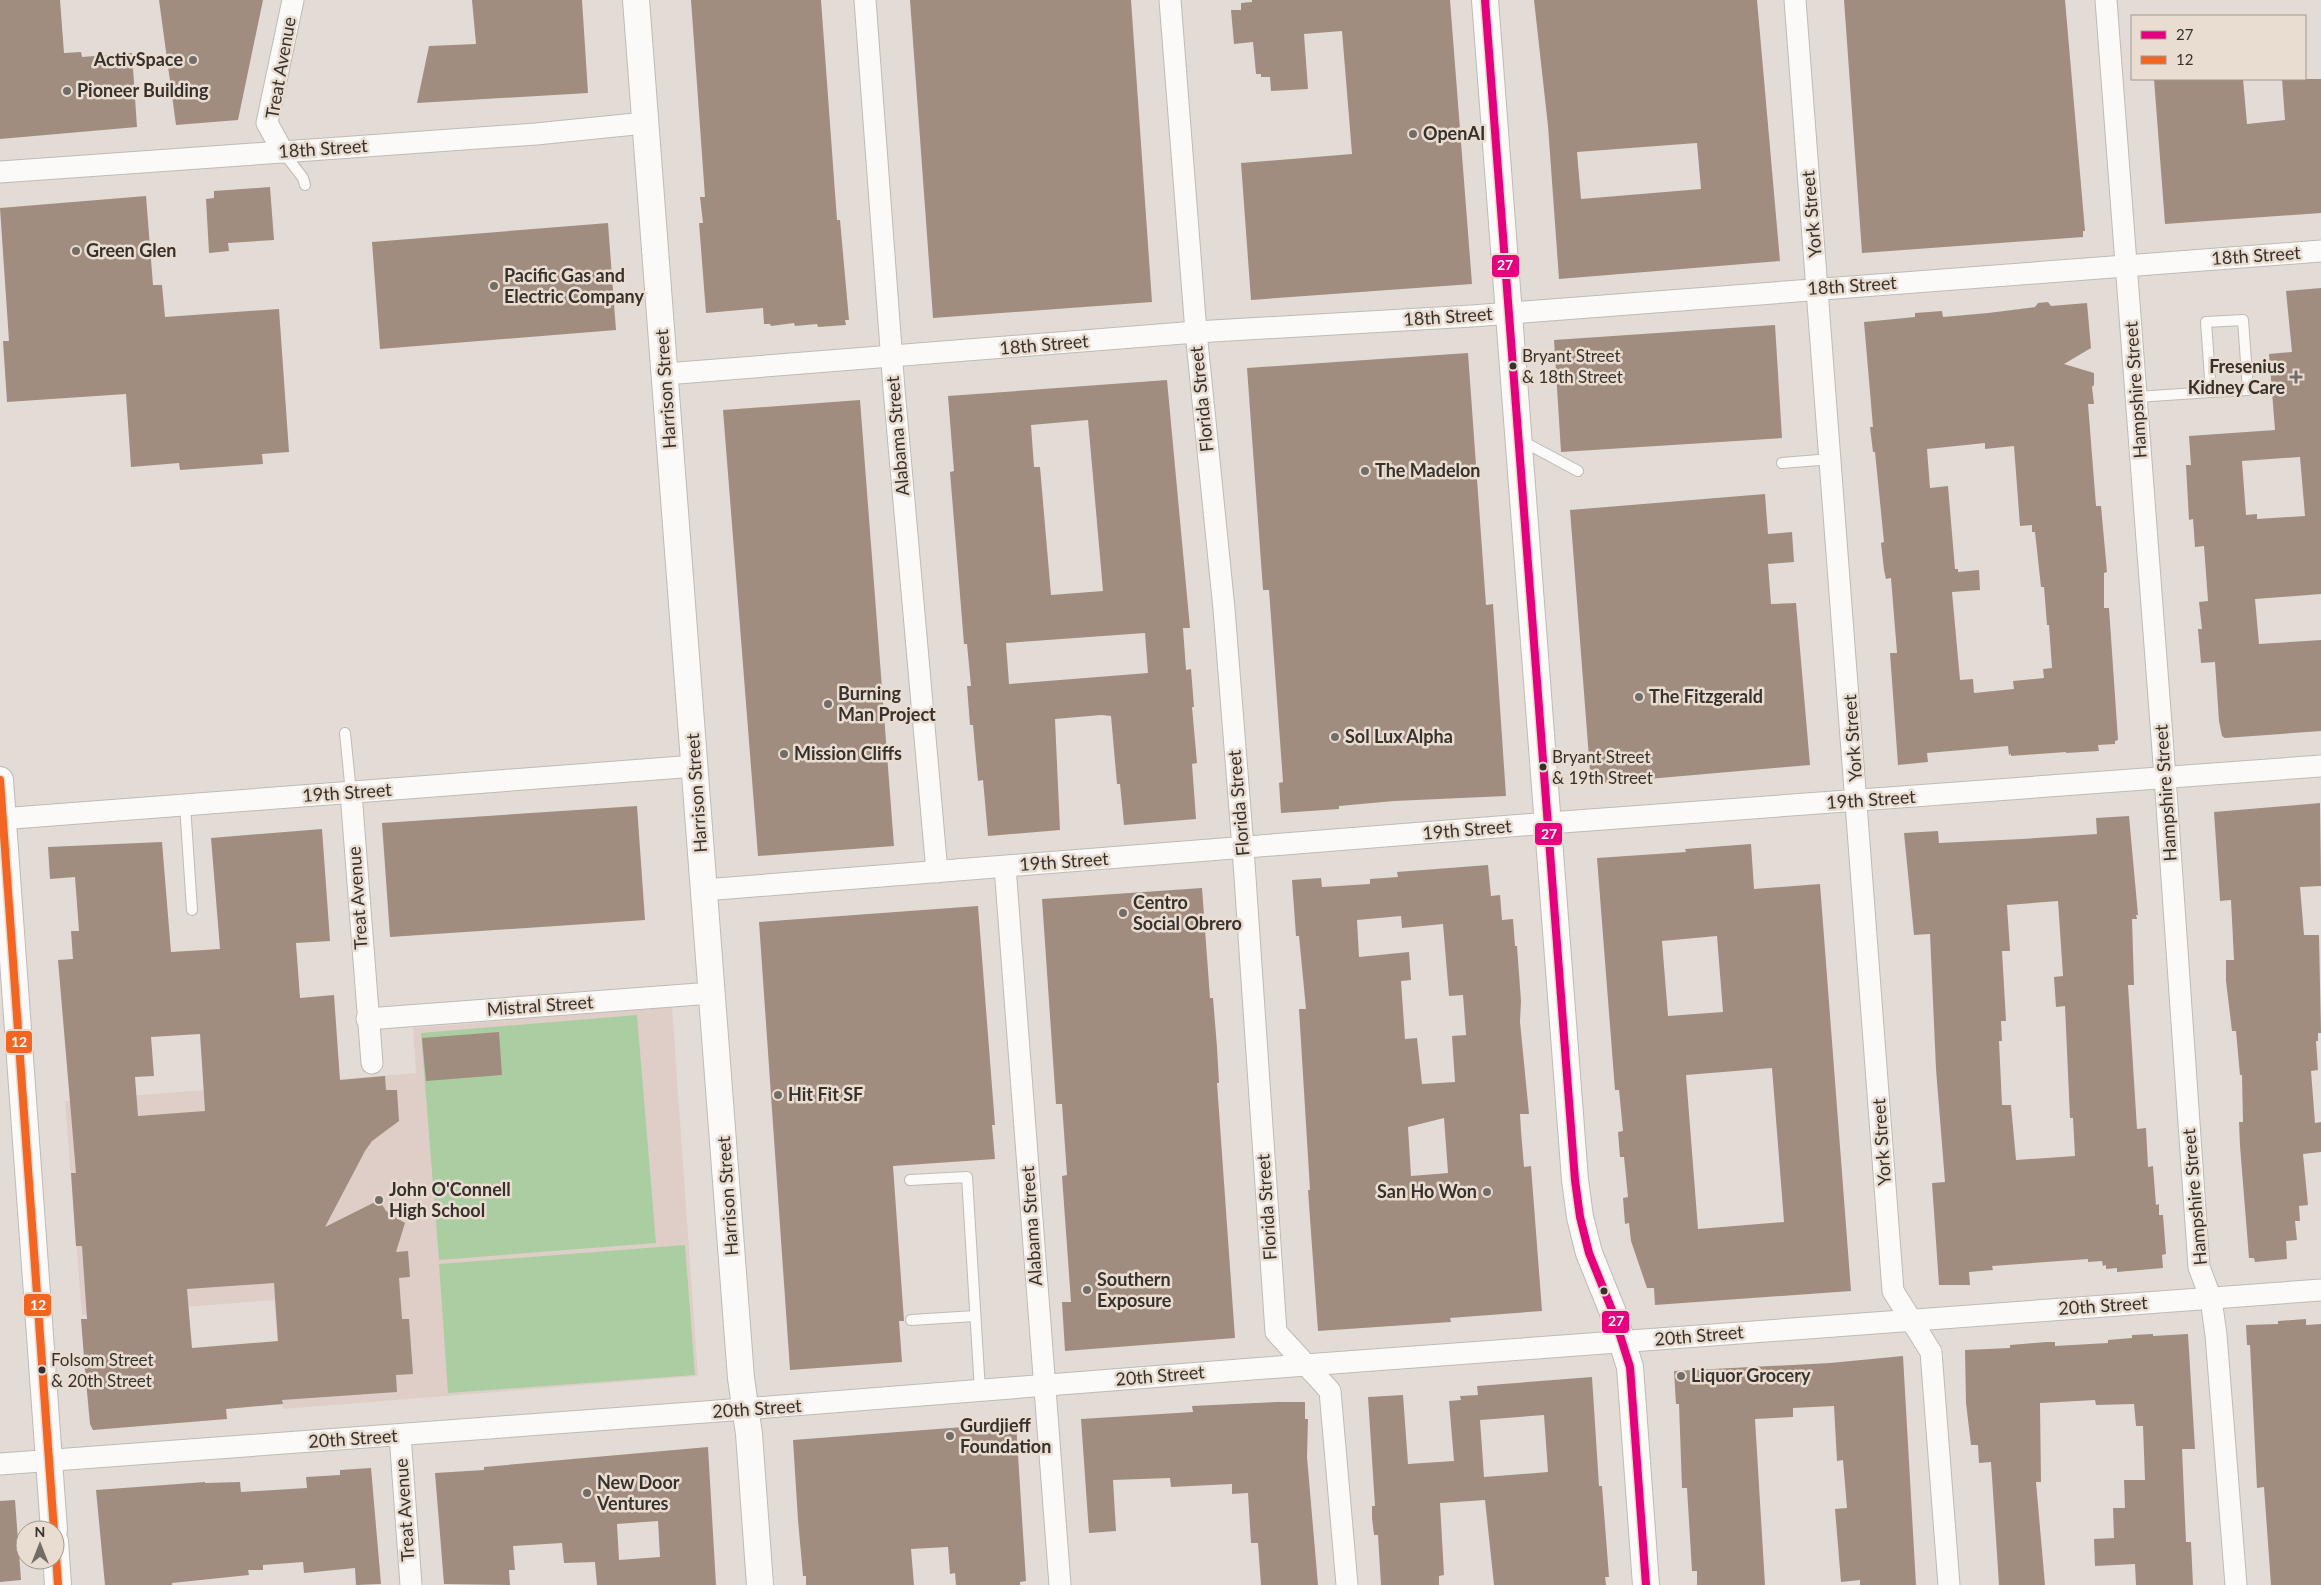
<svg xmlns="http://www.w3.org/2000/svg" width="2321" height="1585" font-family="Lato,sans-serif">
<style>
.education{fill:#dfcec8}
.green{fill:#aacea2}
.building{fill:#a08d80;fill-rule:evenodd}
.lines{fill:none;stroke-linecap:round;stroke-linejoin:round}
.service-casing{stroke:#bfbab5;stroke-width:12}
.minor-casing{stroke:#bfbab5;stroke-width:23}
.tertiary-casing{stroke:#bfbab5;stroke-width:28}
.service{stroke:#fbfaf9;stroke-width:10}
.minor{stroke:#fbfaf9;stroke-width:21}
.tertiary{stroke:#fbfaf9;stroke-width:26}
.bus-1-casing{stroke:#e9dcd0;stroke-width:11}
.bus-2-casing{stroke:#e9dcd0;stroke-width:11}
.bus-1{stroke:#e5007d;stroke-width:8}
.bus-2{stroke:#f26522;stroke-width:8}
.poi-dot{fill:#736d68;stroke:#e9dcd0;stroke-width:2}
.bus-dot{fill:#36312c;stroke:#e9dcd0;stroke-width:2}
.labels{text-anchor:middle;stroke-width:5;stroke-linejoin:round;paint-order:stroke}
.bus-label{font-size:17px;fill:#36312c;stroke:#e9dcd0;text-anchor:start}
.poi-label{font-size:18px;font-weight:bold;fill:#36312c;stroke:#e9dcd0;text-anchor:start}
.street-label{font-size:18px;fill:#36312c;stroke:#e9dcd0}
.line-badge{stroke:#e9dcd0;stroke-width:2}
.badge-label{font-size:14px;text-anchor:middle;font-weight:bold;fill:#fff}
</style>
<rect width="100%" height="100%" fill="#e3dcd6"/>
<!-- education -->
<polygon class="education" points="672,1007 698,1376 283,1409 274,1300 82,1315 65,1101 416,1073 413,1028"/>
<!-- green -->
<g class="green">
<polygon points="637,1015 656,1243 439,1260 421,1033"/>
<polygon points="685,1245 695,1375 448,1393 439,1264"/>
</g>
<!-- building -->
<g class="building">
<polygon points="0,0 60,0 64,53 81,52 82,57 132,53 137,127 0,139"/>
<polygon points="159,0 263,0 238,120 176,125"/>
<polygon points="472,0 582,0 588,93 417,103 429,46 476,44"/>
<polygon points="691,0 821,0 837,220 840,220 849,320 845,320 846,325 818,327 817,324 795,326 794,323 771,326 770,324 764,324 763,308 706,313 699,223 703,223 700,197 705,197"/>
<polygon points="910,0 1131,0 1152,302 933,318"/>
<polygon points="1252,0 1450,0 1472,284 1251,300 1241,163 1352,154 1342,31 1304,34 1308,89 1271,91 1270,77 1261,77 1261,74 1256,74 1253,42 1234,44 1231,10 1241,10 1241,3 1252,2"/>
<path d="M1534,0H1757L1780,261L1559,279L1548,126ZM1697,143L1701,189L1581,199L1577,152Z"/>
<polygon points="1844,0 2065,0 2085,231 2083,231 2083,237 1862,253"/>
<polygon points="2154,79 2243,79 2247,124 2285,120 2282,79 2321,79 2321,213 2165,224"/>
<polygon points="270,187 274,240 228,243 229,251 209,253 206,199 214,198 214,191"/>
<polygon points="146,196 153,285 162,285 165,317 279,309 289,452 262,454 263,464 180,470 179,463 131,467 126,394 7,402 3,341 9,341 0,208"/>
<polygon points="608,223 616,330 380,349 372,242"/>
<path d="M2321,288V594L2255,599L2259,644L2321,640V731L2225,738L2222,736L2219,721L2215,662L2201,663L2198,629H2202L2199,602L2208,601L2204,546L2195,547L2193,519L2189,520L2186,465H2191L2189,436L2275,430L2269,354L2292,352L2286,291ZM2300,457L2305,516L2257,519V514L2246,515L2242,461Z"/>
<path d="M2048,302L2051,306L2087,303L2091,348L2064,364L2094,373V385L2092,387L2094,404H2088L2096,506H2101L2107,572L2104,573V608H2109L2118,740L2115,741V744L2098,745L2099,751L2066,753V752L2011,756V754L2009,755L2008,746L1927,753L1928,762L1898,765L1890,653H1897L1891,578L1886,579L1884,570L1881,543L1884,542L1875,452H1873L1870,427H1873L1864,322L1915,317V313L1942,311L1943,317L1988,313L2035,307L2038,303ZM1985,443V449L2014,446L2020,526L2032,525V532H2035L2041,587H2044L2047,625H2049L2052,668L2043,669L2044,678L2013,681L2014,689L1974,693L1973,679L1960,680L1952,592L1980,590L1979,570L1958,572V569H1955L1948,486L1930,488L1927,449Z"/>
<polygon points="1775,325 1782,438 1561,452 1554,340"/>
<polygon points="1468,353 1486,605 1493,604 1506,796 1394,801 1339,806 1339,809 1281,813 1279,783 1283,782 1269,590 1263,590 1247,368"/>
<path d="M1167,380L1190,628H1183L1186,670L1191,669L1194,707H1192L1197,763L1192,764L1196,819L1124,825L1120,784H1117L1111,716L1101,715L1055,719L1060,830L988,836L983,780L978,781L973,725H970L967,686H971L967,644H964L950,472L954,471L948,396ZM1088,420L1103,591L1051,595L1040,467H1034L1031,425ZM1145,633L1148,673L1009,684L1006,643Z"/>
<polygon points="860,400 894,846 758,856 723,410"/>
<polygon points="1765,494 1768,534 1792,532 1794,562 1768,564 1771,604 1796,603 1810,765 1591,784 1570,510"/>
<polygon points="2320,803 2321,886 2300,887 2304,935 2319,935 2321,1033 2318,1033 2318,1041 2316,1041 2318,1070 2311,1071 2315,1123 2321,1122 2321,1152 2303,1154 2308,1205 2299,1206 2300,1221 2295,1221 2297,1240 2286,1241 2287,1259 2255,1262 2254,1258 2249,1258 2240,1146 2239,1122 2243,1122 2242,1075 2240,1075 2236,1031 2232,1031 2226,981 2226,960 2234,960 2231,900 2220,901 2214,812"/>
<polygon points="637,806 645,920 390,937 382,823"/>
<path d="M2129,816L2138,915H2136L2137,919H2132L2134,985H2128L2137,1129L2146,1128L2148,1167L2153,1166L2156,1205L2159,1204V1215H2163L2166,1254L2162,1255L2163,1268L2117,1272V1268L2106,1269V1265L2103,1266L2102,1261L2088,1262V1259L2046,1262L1992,1266L1993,1270L1969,1272L1970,1285H1939L1932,1183L1945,1182L1936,1069L1930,934L1914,935L1904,833L1938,831L1939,843L2022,839L2097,834L2096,818ZM2058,901L2063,976L2054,977L2056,1007L2065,1006L2070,1118H2073L2075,1156L2016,1160L2011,1105H2002L1999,1041H2002L2001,1021H2006L2002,951H2010L2007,905Z"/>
<path d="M322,829L330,941L296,943L300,998L334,995L340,1080L385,1076L386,1090H397L399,1121L372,1141L365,1151L325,1227L379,1200L386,1211L405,1223L396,1252L408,1251L410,1277L399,1278L402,1319H409L413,1374L396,1375L397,1392L282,1400L283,1404L226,1409L227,1419L93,1430L90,1424L85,1370L81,1319H87L82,1246H76L71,1173H76L58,960L73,959L71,931H79L75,877L50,879L48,847L162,842L171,952L220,949L211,838ZM200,1034L205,1111L138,1116L135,1077L154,1076L151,1037ZM274,1283L278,1341L192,1348L187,1289Z"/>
<path d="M1751,844L1754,889L1820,884L1851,1291L1655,1305L1654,1288H1647L1631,1241L1629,1223L1625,1224L1623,1198L1628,1197L1624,1157H1620L1618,1132L1623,1131L1619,1090H1615L1597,858L1686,852L1685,849ZM1717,936L1723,1012L1668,1016L1662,941ZM1772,1068L1784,1222L1698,1229L1686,1075Z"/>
<path d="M1488,865L1491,896L1500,895L1502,920L1513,919L1515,946H1517L1521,1001L1520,1022L1529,1114H1520L1521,1131L1524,1167L1531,1166L1542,1311L1450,1318L1451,1322L1318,1331L1308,1190H1310L1299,1009H1306L1299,936H1296L1292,880L1321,878L1322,887L1370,884V879L1398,877L1397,872ZM1401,916L1402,928L1443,924L1449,996L1463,995L1466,1035L1452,1036L1455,1082L1422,1084L1417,1038L1405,1039L1401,981L1411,980L1409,952L1359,957L1357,920ZM1444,1118L1448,1173L1411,1176L1408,1127Z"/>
<polygon points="1202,888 1210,998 1213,998 1217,1047 1219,1083 1217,1083 1235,1338 1065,1351 1062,1302 1071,1302 1062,1176 1067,1175 1062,1104 1056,1104 1042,899"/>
<polygon points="978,906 995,1125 992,1125 995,1159 893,1166 904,1321 899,1321 902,1362 790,1370 759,922"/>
<polygon points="499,1032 502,1075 426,1081 422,1038"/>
<polygon points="2306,1319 2306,1325 2321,1324 2321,1585 2271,1585 2264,1487 2257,1488 2250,1345 2247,1345 2246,1325 2278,1324 2278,1321"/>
<polygon points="2153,1334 2153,1336 2188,1334 2195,1449 2182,1449 2186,1542 2191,1542 2193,1585 2136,1585 2135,1564 2095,1566 2094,1539 2114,1538 2113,1508 2125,1508 2124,1480 2145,1480 2143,1426 2136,1426 2134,1404 2096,1405 2095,1400 2040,1403 2041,1482 2036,1482 2045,1585 1999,1585 1991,1462 1979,1463 1978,1445 1971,1445 1966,1403 1965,1350 2010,1348 2010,1345 2046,1342 2055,1342 2055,1346 2108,1343 2108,1340 2132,1338 2132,1335"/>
<polygon points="1903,1356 1916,1585 1860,1585 1860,1580 1841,1582 1835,1509 1847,1508 1843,1460 1837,1461 1834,1406 1793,1408 1793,1417 1755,1419 1765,1585 1697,1585 1697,1571 1692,1571 1687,1488 1682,1488 1679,1404 1676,1404 1674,1371 1830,1363"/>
<path d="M1592,1377L1599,1486H1602L1609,1577H1605L1606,1585H1494L1485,1500L1440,1503L1444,1575L1439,1576V1585H1381L1378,1535H1374L1372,1518V1506H1375L1368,1397L1403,1395L1408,1464L1454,1461L1449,1401L1461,1400L1460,1396L1478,1395L1477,1386ZM1544,1415L1548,1472L1484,1477L1480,1420Z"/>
<polygon points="1277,1402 1305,1402 1305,1419 1308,1419 1307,1457 1318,1585 1261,1585 1258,1543 1251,1543 1248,1493 1232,1494 1232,1484 1171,1487 1170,1478 1113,1480 1116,1531 1089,1533 1081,1419 1193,1412 1192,1406"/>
<polygon points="1016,1423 1026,1581 1020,1582 1020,1585 956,1585 955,1573 950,1574 948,1547 911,1549 914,1585 806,1585 806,1576 803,1576 798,1520 793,1440"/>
<path d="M708,1447L716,1585H597L595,1562L564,1563L562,1543L513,1546L515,1570H509L510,1585L444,1584L435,1473L484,1470V1467ZM658,1521L660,1557L619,1560L617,1524Z"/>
<polygon points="371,1468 381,1584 356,1585 355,1568 304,1573 303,1562 263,1565 263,1570 248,1570 249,1575 172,1583 172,1585 105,1585 96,1490 205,1482 205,1483 240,1482 241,1492 307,1488 306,1477 340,1475 340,1470"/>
<polygon points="15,1500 21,1580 0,1582 0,1501"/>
</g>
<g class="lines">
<defs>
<g id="service">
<polyline points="283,152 303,178 305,185"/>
<polyline points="2137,397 2211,392 2206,322 2243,320 2248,390 2211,392"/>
<polyline points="1522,441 1578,471"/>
<polyline points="1782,463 1831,459"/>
<polyline points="345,733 351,793"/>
<polyline points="185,805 192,910"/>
<polyline points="910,1180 967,1177 980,1391"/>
<polyline points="911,1320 975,1316"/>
</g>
<g id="minor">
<polyline points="865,0 894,389 937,872"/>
<polyline points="1170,0 1196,332 1224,609 1243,848 1276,1332 1330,1391 1347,1585"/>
<polyline points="1795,0 1893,1291 1931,1352 1949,1585"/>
<polyline points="2106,0 2165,777 2199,1267 2211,1299 2216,1335 2236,1585"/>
<polyline points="283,152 267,123 293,0"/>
<polyline points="0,172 536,134 645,123"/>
<polyline points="665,374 1196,332 1472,316 2321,251"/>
<polyline points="351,793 372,1063"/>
<polyline points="0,819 695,766"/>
<polyline points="1005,867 1060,1585"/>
<polyline points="704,890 1549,823 2321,766"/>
<polyline points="367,1019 712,993"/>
<polyline points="400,1435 411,1585"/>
<polyline points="0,1464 705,1412 1265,1368 2321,1290"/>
</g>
<g id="tertiary">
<polyline points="636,0 741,1378 749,1434 760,1585"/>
<polyline points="1485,0 1575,1180 1580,1217 1589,1253 1612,1310 1630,1367 1646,1585"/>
<polyline points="0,780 54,1530"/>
<polyline points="55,1541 58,1585"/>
</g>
</defs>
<!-- service casing -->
<use href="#service" class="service-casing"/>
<!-- minor casing -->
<use href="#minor" class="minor-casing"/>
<!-- tertiary casing -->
<use href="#tertiary" class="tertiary-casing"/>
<!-- service -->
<use href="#service" class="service"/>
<!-- minor -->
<use href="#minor" class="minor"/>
<!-- tertiary -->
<use href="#tertiary" class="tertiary"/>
<defs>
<polyline id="bus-1" points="1485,0 1575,1180 1580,1217 1589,1253 1612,1310 1630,1367 1646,1585"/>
<g id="bus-2">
<polyline points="0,780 54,1530"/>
<polyline points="55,1541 58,1585"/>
</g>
</defs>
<!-- bus-1 casing -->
<use href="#bus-1" class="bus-1-casing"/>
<!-- bus-2 casing -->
<use href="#bus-2" class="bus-2-casing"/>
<!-- bus-1 -->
<use href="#bus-1" class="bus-1"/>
<!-- bus-2 -->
<use href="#bus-2" class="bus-2"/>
</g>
<!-- markers -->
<g class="poi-dot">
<circle cx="193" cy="60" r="5"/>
<circle cx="67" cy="91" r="5"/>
<circle cx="1413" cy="134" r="5"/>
<circle cx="76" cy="251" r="5"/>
<circle cx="494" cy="286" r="5"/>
<path d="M2293.5 369.5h5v5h5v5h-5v5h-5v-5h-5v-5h5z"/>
<circle cx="1365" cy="471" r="5"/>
<circle cx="1639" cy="697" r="5"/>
<circle cx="828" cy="704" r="5"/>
<circle cx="1335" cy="737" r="5"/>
<circle cx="784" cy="754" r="5"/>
<circle cx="1123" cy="913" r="5"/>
<circle cx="778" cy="1095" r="5"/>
<circle cx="1487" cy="1192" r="5"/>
<circle cx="379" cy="1200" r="5"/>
<circle cx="1087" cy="1290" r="5"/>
<circle cx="1681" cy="1376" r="5"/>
<circle cx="950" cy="1436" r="5"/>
<circle cx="587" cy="1493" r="5"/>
</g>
<g class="bus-dot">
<circle cx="1513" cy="366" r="4.5"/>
<circle cx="1543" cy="767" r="4.5"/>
<circle cx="1604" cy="1291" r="4.5"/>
<circle cx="42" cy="1370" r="4.5"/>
</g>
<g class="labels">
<!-- bus labels -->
<g class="bus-label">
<text x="1522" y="362">Bryant Street<tspan x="1522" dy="21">&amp; 18th Street</tspan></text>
<text x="1552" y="763">Bryant Street<tspan x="1552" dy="21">&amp; 19th Street</tspan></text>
<text x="51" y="1366">Folsom Street<tspan x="51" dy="21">&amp; 20th Street</tspan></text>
</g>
<!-- poi labels -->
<g class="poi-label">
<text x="183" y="66" text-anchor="end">ActivSpace</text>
<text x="77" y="97">Pioneer Building</text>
<text x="1423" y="140">OpenAI</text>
<text x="86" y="257">Green Glen</text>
<text x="504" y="282">Pacific Gas and<tspan x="504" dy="21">Electric Company</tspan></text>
<text x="2285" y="373" text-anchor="end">Fresenius<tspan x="2285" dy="21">Kidney Care</tspan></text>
<text x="1375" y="477">The Madelon</text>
<text x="838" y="700">Burning<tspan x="838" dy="21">Man Project</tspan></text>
<text x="1649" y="703">The Fitzgerald</text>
<text x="1345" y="743">Sol Lux Alpha</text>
<text x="794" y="760">Mission Cliffs</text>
<text x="1133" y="909">Centro<tspan x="1133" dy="21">Social Obrero</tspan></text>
<text x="788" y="1101">Hit Fit SF</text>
<text x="389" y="1196">John O'Connell<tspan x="389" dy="21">High School</tspan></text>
<text x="1477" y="1198" text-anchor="end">San Ho Won</text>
<text x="1097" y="1286">Southern<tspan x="1097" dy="21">Exposure</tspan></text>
<text x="1691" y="1382">Liquor Grocery</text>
<text x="960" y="1432">Gurdjieff<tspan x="960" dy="21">Foundation</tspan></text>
<text x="597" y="1489">New Door<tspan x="597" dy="21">Ventures</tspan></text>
</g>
<!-- street labels -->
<g class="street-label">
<text transform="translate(281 68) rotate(-80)" y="6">Treat Avenue</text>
<text transform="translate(323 149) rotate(-4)" y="6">18th Street</text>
<text transform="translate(1812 214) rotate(-95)" y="6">York Street</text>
<text transform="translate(2256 256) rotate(-4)" y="6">18th Street</text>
<text transform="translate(1852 286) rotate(-4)" y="6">18th Street</text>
<text transform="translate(1448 317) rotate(-4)" y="6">18th Street</text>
<text transform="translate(1044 345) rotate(-5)" y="6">18th Street</text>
<text transform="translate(666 389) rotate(-94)" y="6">Harrison Street</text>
<text transform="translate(2136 390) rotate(-94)" y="6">Hampshire Street</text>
<text transform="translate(1202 399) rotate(-96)" y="6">Florida Street</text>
<text transform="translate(898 436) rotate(-95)" y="6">Alabama Street</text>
<text transform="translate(1853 738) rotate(-94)" y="6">York Street</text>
<text transform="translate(347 793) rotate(-4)" y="6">19th Street</text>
<text transform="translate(697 793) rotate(-94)" y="6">Harrison Street</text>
<text transform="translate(2166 793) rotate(-94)" y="6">Hampshire Street</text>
<text transform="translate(1871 800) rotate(-4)" y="6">19th Street</text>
<text transform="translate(1239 803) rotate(-95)" y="6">Florida Street</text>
<text transform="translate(1467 830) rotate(-5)" y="6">19th Street</text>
<text transform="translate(1064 862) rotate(-4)" y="6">19th Street</text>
<text transform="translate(358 898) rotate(-94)" y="6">Treat Avenue</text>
<text transform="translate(540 1006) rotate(-4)" y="6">Mistral Street</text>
<text transform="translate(1882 1142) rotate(-94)" y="6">York Street</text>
<text transform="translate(728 1196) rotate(-94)" y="6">Harrison Street</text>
<text transform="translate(2195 1197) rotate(-95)" y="6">Hampshire Street</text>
<text transform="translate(1267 1207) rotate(-94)" y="6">Florida Street</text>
<text transform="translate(1032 1226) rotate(-94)" y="6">Alabama Street</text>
<text transform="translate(2103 1306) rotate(-4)" y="6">20th Street</text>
<text transform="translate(1699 1336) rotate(-5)" y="6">20th Street</text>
<text transform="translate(1160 1376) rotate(-5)" y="6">20th Street</text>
<text transform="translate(757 1409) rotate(-4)" y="6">20th Street</text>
<text transform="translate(353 1439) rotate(-4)" y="6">20th Street</text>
<text transform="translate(405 1510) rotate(-94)" y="6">Treat Avenue</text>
</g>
</g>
<g class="line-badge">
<rect x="1491" y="254" width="29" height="24" rx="5" fill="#e5007d"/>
<rect x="1534" y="822" width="29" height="24" rx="5" fill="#e5007d"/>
<rect x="5" y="1030" width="28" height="24" rx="5" fill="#f26522"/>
<rect x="23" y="1293" width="29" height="24" rx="5" fill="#f26522"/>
<rect x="1601" y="1310" width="29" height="24" rx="5" fill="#e5007d"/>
</g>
<g class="badge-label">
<text x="1505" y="270">27</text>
<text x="1549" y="839">27</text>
<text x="19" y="1047">12</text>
<text x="38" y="1310">12</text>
<text x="1616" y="1326">27</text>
</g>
<!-- legend -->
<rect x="2131" y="15" width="175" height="65" fill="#e9dcd0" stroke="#a1988e"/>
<rect x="2141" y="31" width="25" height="8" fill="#e5007d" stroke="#a1988e"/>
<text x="2176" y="40" font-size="15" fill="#36312c">27</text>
<rect x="2141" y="56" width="25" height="8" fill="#f26522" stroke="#a1988e"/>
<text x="2176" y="65" font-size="15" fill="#36312c">12</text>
<!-- north arrow -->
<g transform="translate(40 1545)"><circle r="24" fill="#e9dcd0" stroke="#a1988e"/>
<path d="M0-4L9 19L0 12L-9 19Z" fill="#736d68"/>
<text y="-8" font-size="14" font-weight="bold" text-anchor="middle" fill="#36312c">N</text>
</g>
</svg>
